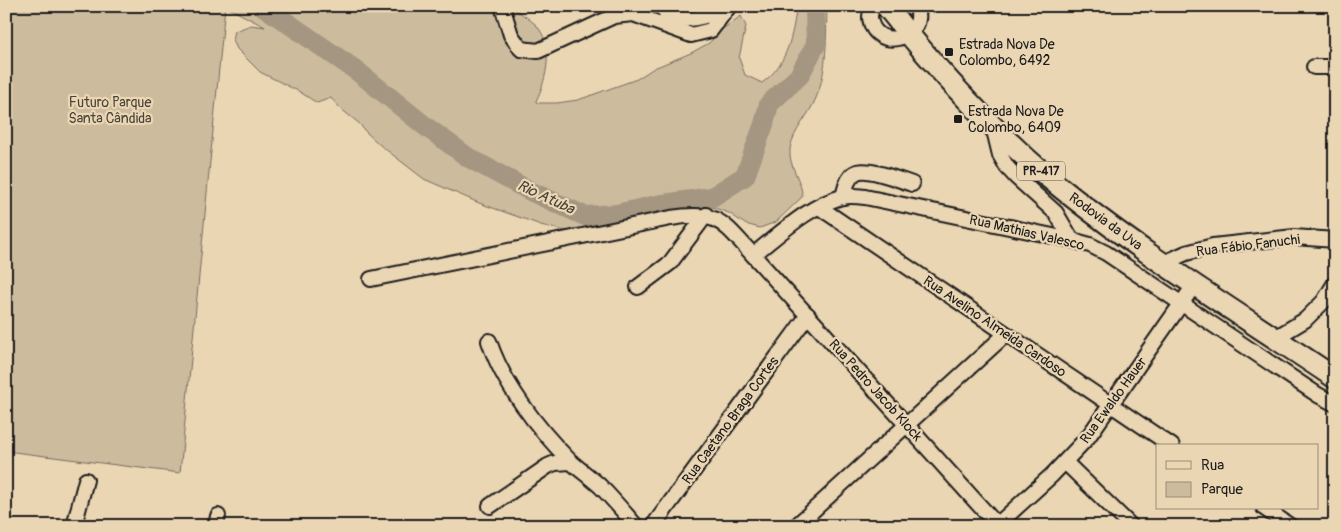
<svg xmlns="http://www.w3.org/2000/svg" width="1341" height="532" font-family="Pangolin,sans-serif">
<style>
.green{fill:#cdbb9e;stroke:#746c5d}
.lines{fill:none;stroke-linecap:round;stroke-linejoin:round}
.river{stroke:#a49680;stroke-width:20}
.minor-casing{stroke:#1c1c1c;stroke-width:18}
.highway-casing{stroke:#1c1c1c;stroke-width:24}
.minor{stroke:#ebd6b4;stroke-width:14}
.highway{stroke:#ebd6b4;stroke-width:20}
.poi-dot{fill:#1c1c1c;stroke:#ebd6b4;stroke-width:2}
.labels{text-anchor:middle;stroke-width:4.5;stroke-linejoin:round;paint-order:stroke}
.shield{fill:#ebd6b4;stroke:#5a544a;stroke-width:1}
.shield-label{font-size:12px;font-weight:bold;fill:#1c1c1c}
.poi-label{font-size:14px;fill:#1c1c1c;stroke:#ebd6b4;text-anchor:start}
.park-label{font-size:14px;fill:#48443c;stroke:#ebd6b4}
.street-label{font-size:14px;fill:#1c1c1c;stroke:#ebd6b4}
.water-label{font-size:15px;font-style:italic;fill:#45413a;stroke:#ebd6b4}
</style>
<rect width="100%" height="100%" fill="#ebd6b4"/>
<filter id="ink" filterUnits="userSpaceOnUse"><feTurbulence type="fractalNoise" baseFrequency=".02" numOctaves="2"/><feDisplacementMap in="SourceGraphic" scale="10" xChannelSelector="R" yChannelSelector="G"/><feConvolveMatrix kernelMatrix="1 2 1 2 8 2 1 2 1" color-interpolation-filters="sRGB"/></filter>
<g filter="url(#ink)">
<!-- green -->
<g class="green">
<polygon points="6,6 225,6 180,473 6,451"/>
<path d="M225,6H509C518,11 527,17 535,24C555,44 547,79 536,101L537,103H557L578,100L637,79L654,68L691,53L709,43L724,28L741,16L746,26L739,58L745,75L762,83C788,64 792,36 797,6H827C826,36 828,69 816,98C809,116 793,130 790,149C788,167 803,181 802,197L776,222L760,228L745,224L729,213L709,206L669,212L576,232L560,230L541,225L479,203L424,179L380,145L364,130L360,124L341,109L331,98L317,103L300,92L260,72L237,49L233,40L235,31L251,25L265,27Z"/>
</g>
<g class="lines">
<!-- river -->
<polyline class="river" points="263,6 357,71 425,126 469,158 532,192 585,216 617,214 657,205 712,197 745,176 764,124 769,104 799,76 816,44 815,6"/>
<defs>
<g id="minor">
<polyline points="502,6 511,35 521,49 538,51 614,16 633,14 691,35 711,30 729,6"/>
<path d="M661,6C676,29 707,16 727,9"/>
<path d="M872,6C871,10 870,15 870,18C875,54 930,38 916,6"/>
<polyline points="1314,67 1335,67"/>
<polyline points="993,126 1000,155 1007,167 1016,177 1056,213 1072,240"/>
<path d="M843,197C845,189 847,178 855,173C865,166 900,180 912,184"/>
<polyline points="819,207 1172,446"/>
<path d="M753,255C780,234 808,206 842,197C849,195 857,196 865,197L1072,240L1090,245L1106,253L1318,395L1335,404"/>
<polyline points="1164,263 1186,253 1213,246 1294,237 1335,240"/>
<path d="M371,279L671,218C719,210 723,223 753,255L998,526"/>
<polyline points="638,287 670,263 706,215"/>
<polyline points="1275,338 1305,320 1324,301 1335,283"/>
<path d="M489,341C503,384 538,429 570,461C580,470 590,477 600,486C612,498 624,512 636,526"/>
<polyline points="1065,462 1131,526"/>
<polyline points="490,506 548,466 555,463 571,462"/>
<polyline points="1264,508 1290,526"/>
<polyline points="74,526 86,480"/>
<polyline points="216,526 218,516"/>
<polyline points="653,526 808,315"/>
<polyline points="796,526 1006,334"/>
<polyline points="996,526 1052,475 1088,437 1195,284"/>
</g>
<path id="highway" d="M886,6C936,69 989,127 1050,179C1138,252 1240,314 1335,378"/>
</defs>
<!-- minor casing -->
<use href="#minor" class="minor-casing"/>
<!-- highway casing -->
<use href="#highway" class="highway-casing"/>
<!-- minor -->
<use href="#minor" class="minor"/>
<!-- highway -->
<use href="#highway" class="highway"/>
</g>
</g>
<!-- markers -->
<g class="poi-dot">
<rect x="944" y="47" width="10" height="10" rx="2.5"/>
<rect x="953" y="114" width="10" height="10" rx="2.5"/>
</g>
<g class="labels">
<!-- shield labels -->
<rect class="shield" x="1017" y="161.5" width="48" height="19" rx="4"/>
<g class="shield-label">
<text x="1041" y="175">PR-417</text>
</g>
<!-- poi labels -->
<g class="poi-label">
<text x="959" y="49">Estrada Nova De<tspan x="959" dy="16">Colombo, 6492</tspan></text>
<text x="968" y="116">Estrada Nova De<tspan x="968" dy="16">Colombo, 6409</tspan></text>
</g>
<!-- park labels -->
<g class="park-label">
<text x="110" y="107">Futuro Parque<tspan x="110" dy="16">Santa Cândida</tspan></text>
</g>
<!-- street labels -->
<g class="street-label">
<text transform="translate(1106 221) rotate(36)" y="5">Rodovia da Uva</text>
<text transform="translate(1027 232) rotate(13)" y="5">Rua Mathias Valesco</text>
<text transform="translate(1248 245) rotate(-7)" y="5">Rua Fábio Fanuchi</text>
<text transform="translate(995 326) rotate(34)" y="5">Rua Avelino Almeida Cardoso</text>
<text transform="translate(876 390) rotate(48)" y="5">Rua Pedro Jacob Klock</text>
<text transform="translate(1113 400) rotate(-54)" y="5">Rua Ewaldo Hauer</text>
<text transform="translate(730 420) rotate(-54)" y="5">Rua Caetano Braga Cortes</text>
</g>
<!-- water labels -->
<g class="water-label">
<text transform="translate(546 197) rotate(25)" y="5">Rio Atuba</text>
</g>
</g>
<!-- margin -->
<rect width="1341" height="532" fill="none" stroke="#ebd6b4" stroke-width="25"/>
<rect x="12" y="12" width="1316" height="507" fill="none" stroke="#1c1c1c" stroke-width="2" filter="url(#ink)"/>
<!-- legend -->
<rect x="1156" y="444" width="162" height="65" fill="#ebd6b4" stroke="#988c77"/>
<rect x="1166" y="461" width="25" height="8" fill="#ebd6b4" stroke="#988c77"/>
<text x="1201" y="470" font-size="15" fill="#1c1c1c">Rua</text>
<rect x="1166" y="482" width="25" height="15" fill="#cdbb9e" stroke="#988c77"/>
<text x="1201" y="494" font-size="15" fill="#1c1c1c">Parque</text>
</svg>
